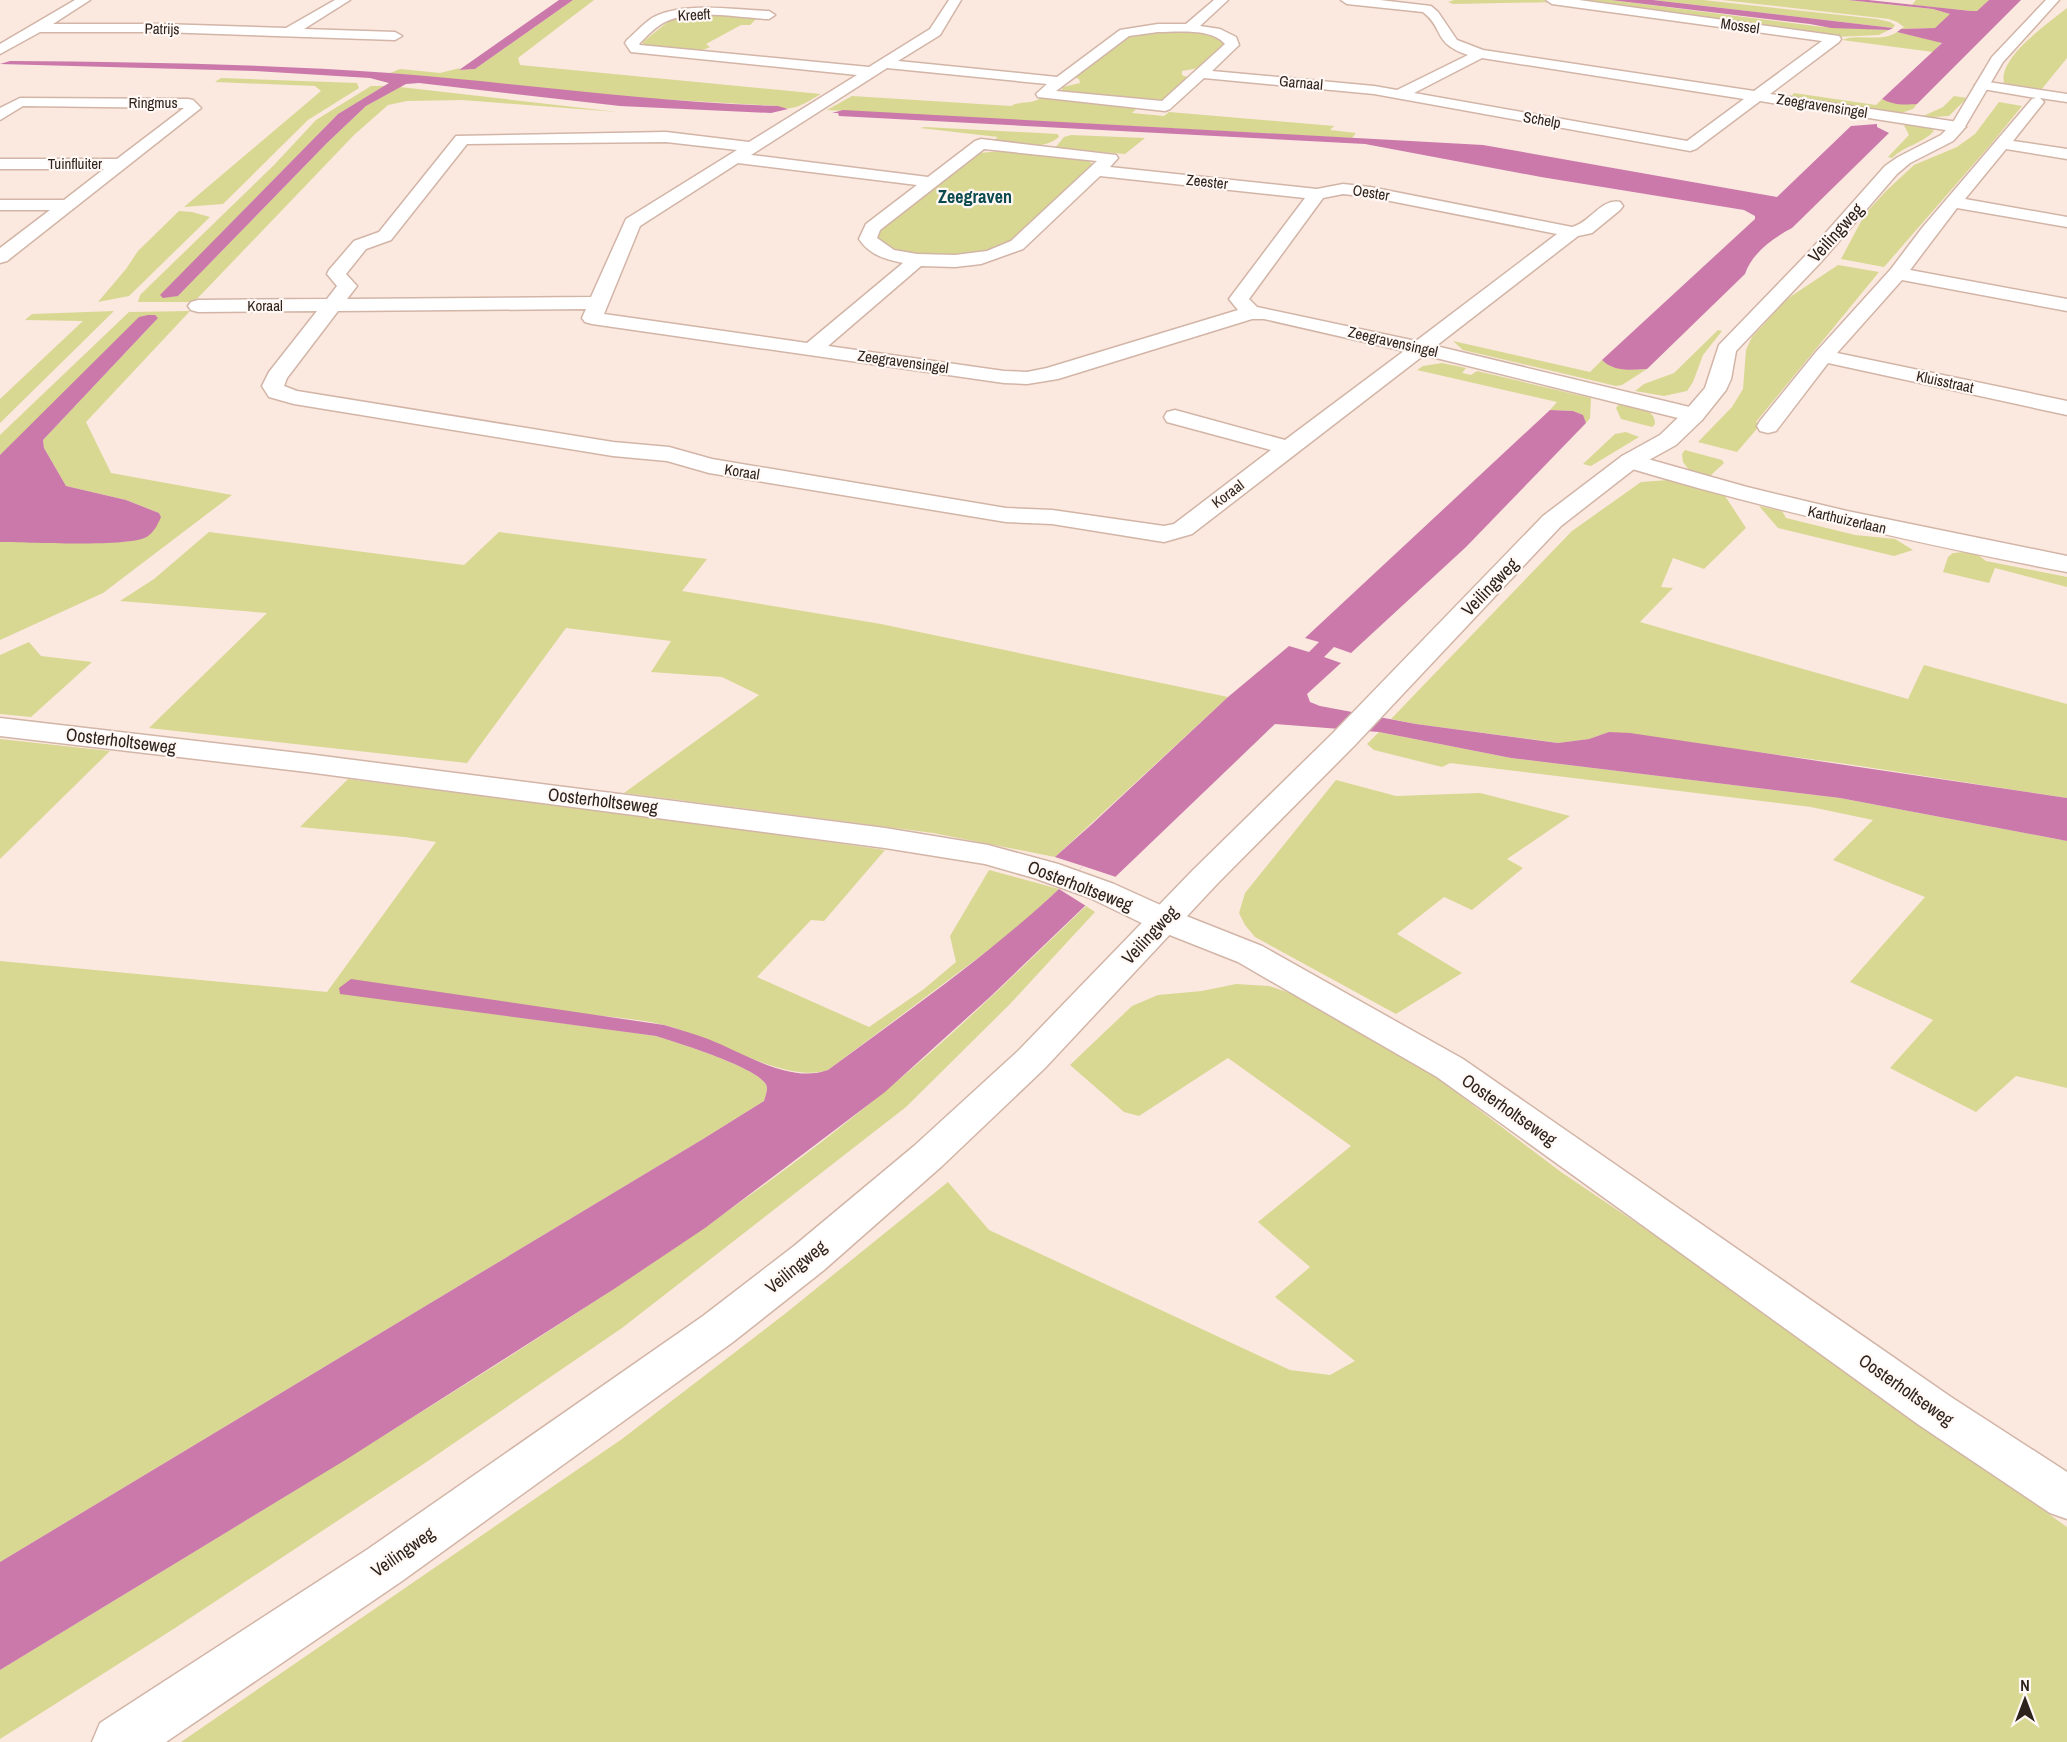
<svg xmlns="http://www.w3.org/2000/svg" width="2067" height="1742" font-family="'Archivo Narrow',sans-serif">
<style>
.green{fill:#d8d892}
.water{fill:#ca79aa}
.pier{fill:#fbe8df}
.lines{fill:none;stroke-linecap:round;stroke-linejoin:round}
.street-casing{stroke:#d2b5a7;stroke-width:3}
.secondary-casing{stroke:#d2b5a7;stroke-width:3}
.street{fill:#fff;fill-rule:evenodd}
.secondary{fill:#fff;fill-rule:evenodd}
.labels{text-anchor:middle;stroke-width:4.5;stroke-linejoin:round;paint-order:stroke}
.far-street-label{font-size:15px;fill:#2e231d;stroke:#fff8f5}
.far-quarter-label{font-size:18px;font-weight:bold;fill:#0b4b4f;stroke:#fff8f5}
.street-label{font-size:18px;fill:#2e231d;stroke:#fff8f5}
</style>
<rect width="100%" height="100%" fill="#fbe8df"/>
<!-- green -->
<g class="green">
<path d="M573,0H594L518,58L520,65L821,94C808,101 792,114 778,106L623,97L390,73L400,69L440,73L460,68L459,70L475,69Z"/>
<polygon points="1454,0 1541,0 1559,2 1453,4 1448,2"/>
<polygon points="1564,0 1611,0 1823,27 1889,30 1879,35 1835,37"/>
<polygon points="1653,0 1703,0 1877,19 1890,22 1895,25 1893,28"/>
<polygon points="1722,0 1848,0 1933,9 1950,14 1950,16 1935,28 1901,29 1904,27 1897,22 1889,19"/>
<polygon points="1916,0 1989,0 1977,11 1971,11 1912,5"/>
<path d="M2067,8V58L2041,90L2004,83C1998,57 2050,22 2067,8Z"/>
<path d="M701,15L749,16L756,19L750,25H741L706,44L710,47C690,57 664,48 643,45V42L670,20Z"/>
<polygon points="1171,31 1205,31 1225,41 1224,45 1199,68 1182,71 1182,75 1189,78 1163,100 1061,92 1063,87 1080,83 1079,79 1074,77 1126,36 1135,33"/>
<path d="M1897,32L1942,42L1933,52L1842,40C1859,33 1882,43 1897,32Z"/>
<polygon points="221,78 357,83 359,88 308,120 223,204 184,207 321,91 315,86 215,82"/>
<polygon points="371,86 385,86 338,114 161,295 178,296 327,143 366,106 400,87 618,112 462,100 407,101 388,105 354,135 194,302 138,302 140,295 274,165 316,120"/>
<polygon points="1794,93 1876,105 1882,99 1900,104 1917,104 1913,109 1901,113 1791,97"/>
<path d="M852,96L1011,106C1022,100 1030,105 1041,98L1137,108L1132,113L1164,116L1169,112L1334,126L1330,130L1356,133L1352,138L827,110Z"/>
<polygon points="1954,96 1967,98 1949,116 1919,118 1943,107"/>
<polygon points="1999,102 2022,106 1992,143 1884,267 1841,259 1865,214 1886,191 1914,165 1957,147 1975,134"/>
<path d="M1907,122L1927,126L1934,131C1922,144 1904,146 1892,158L1888,157L1909,135L1904,125Z"/>
<path d="M925,127L1058,134L1059,137C1041,152 1015,144 993,141L998,137L920,128Z"/>
<polygon points="1071,135 1145,138 1125,154 1055,148 1064,137"/>
<polygon points="1016,150 1083,157 1094,165 1010,242 990,252 948,258 895,252 877,239 877,235 881,228 978,153"/>
<polygon points="179,211 192,212 210,217 129,296 98,302 126,269 138,251"/>
<polygon points="1838,265 1879,272 1756,422 1761,424 1737,452 1698,442 1732,407 1743,389 1746,350 1752,337 1787,299"/>
<polygon points="114,311 0,423 0,399 83,321 25,320 32,314"/>
<polygon points="190,311 86,422 111,473 232,495 103,593 0,640 0,542 124,542 161,517 159,513 126,500 66,486 44,448 43,440 158,318 0,455 0,435 129,312"/>
<polygon points="1718,330 1722,331 1703,355 1693,382 1687,391 1664,396 1635,391 1644,384 1674,373"/>
<path d="M1453,341L1590,372L1602,360C1613,371 1632,370 1647,369L1622,385L1616,386L1463,350Z"/>
<polygon points="1442,363 1466,368 1462,373 1471,375 1477,371 1591,398 1590,418 1586,423 1582,415 1573,411 1550,410 1557,402 1417,370 1423,366"/>
<path d="M1621,402C1633,406 1656,408 1655,424L1652,427L1621,419L1616,408Z"/>
<polygon points="1626,432 1639,437 1591,466 1583,464 1615,434"/>
<polygon points="1685,450 1722,460 1724,463 1710,476 1689,470 1683,462 1682,454"/>
<polygon points="1668,480 1725,496 1746,528 1704,569 1673,558 1661,587 1673,588 1640,622 1908,699 1924,665 2067,704 2067,798 1847,764 1609,732 1589,739 1559,743 1416,724 1391,719 1572,531 1641,482"/>
<polygon points="1759,506 1782,511 1786,518 1855,535 1895,539 1913,550 1894,556 1778,528"/>
<polygon points="209,532 464,565 499,532 707,559 682,591 881,624 1228,697 1055,857 933,833 624,793 759,695 722,677 651,672 671,641 566,628 467,763 149,728 267,613 120,601 154,579"/>
<polygon points="1964,552 1978,555 1986,561 2067,577 2067,587 1995,568 1989,583 1943,572 1948,557 1953,553"/>
<polygon points="29,642 41,656 92,662 31,717 0,714 0,655"/>
<polygon points="1379,732 1511,758 1840,798 2067,841 2067,1088 2016,1076 1976,1112 1890,1068 1933,1020 1850,982 1925,897 1833,860 1873,820 1811,807 1450,763 1442,767 1374,750 1367,744"/>
<polygon points="0,739 110,751 0,859"/>
<path d="M348,779L703,824L885,850L824,921L811,920L757,977L869,1027L924,989L956,962L950,936L989,870L1059,889L1010,934L828,1070C787,1085 708,1035 664,1025C626,1016 584,1015 546,1012C477,1006 409,1000 340,993L656,1036C678,1043 753,1066 765,1083C769,1088 766,1094 764,1101L703,1139L0,1562V961L327,992L436,842L405,837L300,827Z"/>
<polygon points="1336,780 1396,796 1480,793 1570,816 1507,859 1523,868 1472,910 1444,897 1397,934 1462,973 1396,1014 1255,937 1245,925 1239,913 1245,893"/>
<path d="M1086,906L1095,912L1010,1004L906,1107L622,1328L422,1465L172,1630L0,1739V1670C166,1569 332,1469 496,1365C629,1280 762,1193 884,1092C955,1034 1020,969 1086,906Z"/>
<polygon points="1236,984 1269,986 1293,994 1436,1077 1561,1172 1715,1276 2067,1527 2067,1742 181,1742 622,1439 786,1313 948,1182 989,1230 1290,1370 1330,1375 1355,1361 1275,1297 1310,1267 1258,1222 1351,1146 1228,1058 1139,1116 1124,1112 1070,1065 1132,1006 1158,995 1202,991"/>
</g>
<!-- water -->
<g class="water">
<polygon points="559,0 573,0 475,69 459,70"/>
<polygon points="1611,0 1653,0 1893,28 1889,30 1831,28 1810,24"/>
<path d="M1848,0H1868L1971,11H1977L1989,0H2021L1917,104C1902,105 1894,105 1882,99L1942,43L1897,32L1901,29L1935,28L1950,14L1933,9Z"/>
<path d="M10,61C137,62 264,64 390,73C520,83 648,102 778,106L788,109L771,113L620,106L419,83L406,84L366,106L327,143L178,296L163,298L160,295L338,114L389,83L370,78L255,71L0,64Z"/>
<path d="M843,110L1483,145L1777,197L1851,126L1877,124V127L1889,133L1792,228C1773,238 1752,253 1745,274L1647,369C1631,370 1614,372 1602,360L1755,219V216L1744,210L1541,177L1365,144L839,116L838,113H832Z"/>
<path d="M148,315H155L158,318L43,440L44,448L66,486L126,500L159,513L161,517C158,524 154,532 148,536C134,548 24,542 0,542V455L139,317Z"/>
<path d="M1550,410L1573,411L1583,415L1586,423L1466,547L1351,653L1334,647L1324,657L1341,663L1307,694L1310,702L1320,706L1416,724L1558,743L1589,739L1609,732L1630,733L2067,798V841L1840,798L1511,758L1379,732L1275,724L990,997L885,1092L786,1167L705,1228L614,1289L347,1459L0,1670V1562L703,1139L764,1101C766,1094 769,1088 765,1083C753,1066 678,1043 656,1036L340,994L339,988L351,979L664,1025C679,1029 694,1034 708,1039C744,1053 790,1084 828,1070C916,1005 1006,943 1083,866L1055,857L1091,825L1228,697L1289,646L1309,652L1319,642L1305,638Z"/>
</g>
<!-- pier -->
<polygon class="pier" points="1083,866 1116,877 1086,906 1059,889"/>
<g class="lines">
<defs>
<g id="street">
<polygon points="75,0 90,0 53,24 161,24 286,28 335,0 350,0 304,29 395,32 402,36 395,40 161,32 40,32 0,54 0,44"/>
<path d="M949,0H961L940,35L898,61L1057,77L1120,30L1158,24H1186L1214,0H1228L1200,26L1220,29L1236,37L1239,45L1212,71L1374,86L1397,90L1468,55C1432,43 1445,29 1423,12L1347,4L1341,0H1380L1431,6L1438,12L1457,40L1483,50L1754,91L1822,41L1552,4L1546,0H1579L1839,36L1841,39L1839,42L1770,94L1958,122L1966,127L1958,132L1760,101L1696,149L1690,151L1374,94L1204,78L1170,109L1165,111L1038,97L1036,94L1047,84L887,68L751,155L928,177L975,141L981,139L1116,155L1118,158L1110,167L1317,189L1343,184L1370,187L1572,227C1590,223 1601,198 1620,202L1623,206L1620,210L1592,233L1578,236L1436,346L1702,410L1705,415L1702,420L1694,422L1424,355L1192,534L1164,542L1052,524L1006,522L709,473L667,461L613,456L294,404L269,397L262,386L269,372L317,311L198,312L191,310L188,306L191,302L198,300L327,299L337,286L327,274L329,270L354,241L379,232L456,136L666,132L749,142L857,75L631,52L625,43L627,40C635,33 643,24 652,18C682,1 735,10 769,11L775,15L769,19C737,18 695,8 665,22C655,27 647,36 639,44L640,45L869,67L930,29ZM1158,32C1178,32 1211,28 1225,44L1162,101L1056,91L1129,36ZM1482,58L1744,99L1687,141L1414,93ZM666,142L737,150L626,219L591,297L347,299L357,286L346,274L366,249L391,240L467,144ZM984,149L1097,161L1011,241L987,251L955,255L917,254L894,250L877,238L880,230ZM738,163L917,185L866,224L859,239C870,255 884,259 903,263L807,343L604,314L640,226ZM1100,176L1305,198L1229,299L1238,310L1047,368L1027,372L1004,371L828,346L921,266L955,267L981,264L1023,249ZM1343,194L1370,197L1557,234L1416,341L1257,307L1249,299L1323,198ZM586,309L582,318L585,322L592,324L1004,383L1027,384L1058,379L1252,319H1264L1404,351L1285,440L1175,410L1167,412L1164,417L1167,422L1271,450L1174,524L1164,526L1052,510L1006,508L712,459L669,447L613,442L297,391L284,386L287,378L338,311Z"/>
<polygon points="1982,81 2067,94 2067,102 2040,98 2044,102 2013,141 2067,149 2067,159 2006,149 1965,199 2067,217 2067,227 1957,208 1910,270 2067,299 2067,311 1902,280 1837,353 2067,401 2067,415 1828,363 1776,431 1768,433 1760,431 1757,426 1760,421 1816,352 1891,269 1922,228 2032,99 2036,98 1977,88 1975,85"/>
<polygon points="20,98 188,99 193,100 201,108 7,261 0,263 0,248 50,210 0,210 0,200 64,200 104,169 0,169 0,159 117,159 184,108 23,106 0,120 0,108"/>
<path d="M1630,454L1747,487L1847,511L2067,556V572C1917,543 1768,510 1622,466L1618,461L1622,456Z"/>
<polygon points="0,718 307,754 885,828 988,845 1058,864 1114,884 1176,912 1262,946 1463,1059 1951,1397 2067,1472 2067,1519 2050,1513 1919,1425 1437,1077 1238,962 1152,928 1090,898 1034,878 985,864 885,848 307,772 0,736"/>
</g>
<polygon id="secondary" points="2046,0 2059,0 2003,62 1963,130 1953,141 1910,163 1897,174 1821,262 1736,351 1731,379 1726,390 1702,420 1676,445 1638,466 1561,526 1355,745 1217,884 1045,1068 942,1166 824,1270 733,1342 402,1581 166,1742 92,1742 100,1723 368,1549 703,1316 794,1246 914,1146 1019,1050 1193,870 1333,733 1543,516 1622,456 1660,435 1686,410 1705,388 1719,345 1807,254 1885,166 1898,157 1941,135 1952,124 1992,57"/>
</defs>
<!-- street casing -->
<use href="#street" class="street-casing"/>
<!-- secondary casing -->
<use href="#secondary" class="secondary-casing"/>
<!-- street -->
<use href="#street" class="street"/>
<!-- secondary -->
<use href="#secondary" class="secondary"/>
</g>
<g class="labels">
<!-- far-street labels -->
<g class="far-street-label">
<text transform="translate(694 15) rotate(-3)" y="5">Kreeft</text>
<text transform="translate(1740 26) rotate(8)" y="5">Mossel</text>
<text transform="translate(162 29) rotate(1)" y="5">Patrijs</text>
<text transform="translate(1301 83) rotate(5)" y="5">Garnaal</text>
<text x="153" y="108">Ringmus</text>
<text transform="translate(1822 106) rotate(9)" y="5">Zeegravensingel</text>
<text transform="translate(1542 120) rotate(10)" y="5">Schelp</text>
<text x="75" y="169">Tuinfluiter</text>
<text transform="translate(1207 182) rotate(6)" y="5">Zeester</text>
<text transform="translate(1371 193) rotate(9)" y="5">Oester</text>
<text x="265" y="311">Koraal</text>
<text transform="translate(1393 342) rotate(13)" y="5">Zeegravensingel</text>
<text transform="translate(903 362) rotate(8)" y="5">Zeegravensingel</text>
<text transform="translate(1945 382) rotate(12)" y="5">Kluisstraat</text>
<text transform="translate(742 472) rotate(9)" y="5">Koraal</text>
<text transform="translate(1228 494) rotate(-37)" y="5">Koraal</text>
<text transform="translate(1847 520) rotate(13)" y="5">Karthuizerlaan</text>
</g>
<!-- far-quarter labels -->
<g class="far-quarter-label">
<text x="975" y="203">Zeegraven</text>
</g>
<!-- street labels -->
<g class="street-label">
<text transform="translate(1836 233) rotate(-48)" y="6">Veilingweg</text>
<text transform="translate(1490 587) rotate(-46)" y="6">Veilingweg</text>
<text transform="translate(121 741) rotate(7)" y="6">Oosterholtseweg</text>
<text transform="translate(603 801) rotate(7)" y="6">Oosterholtseweg</text>
<text transform="translate(1080 886) rotate(21)" y="6">Oosterholtseweg</text>
<text transform="translate(1150 935) rotate(-47)" y="6">Veilingweg</text>
<text transform="translate(1509 1110) rotate(35)" y="6">Oosterholtseweg</text>
<text transform="translate(796 1267) rotate(-39)" y="6">Veilingweg</text>
<text transform="translate(1906 1390) rotate(35)" y="6">Oosterholtseweg</text>
<text transform="translate(403 1552) rotate(-35)" y="6">Veilingweg</text>
</g>
</g>
<!-- north arrow -->
<g transform="translate(2025 1700)" stroke="#fff8f5" stroke-width="4.5" paint-order="stroke">
<path d="M0-4.5L10 22L0 15L-10 22Z" fill="#2e231d"/>
<text y="-9" font-size="16" font-weight="bold" text-anchor="middle" fill="#2e231d">N</text>
</g>
</svg>
